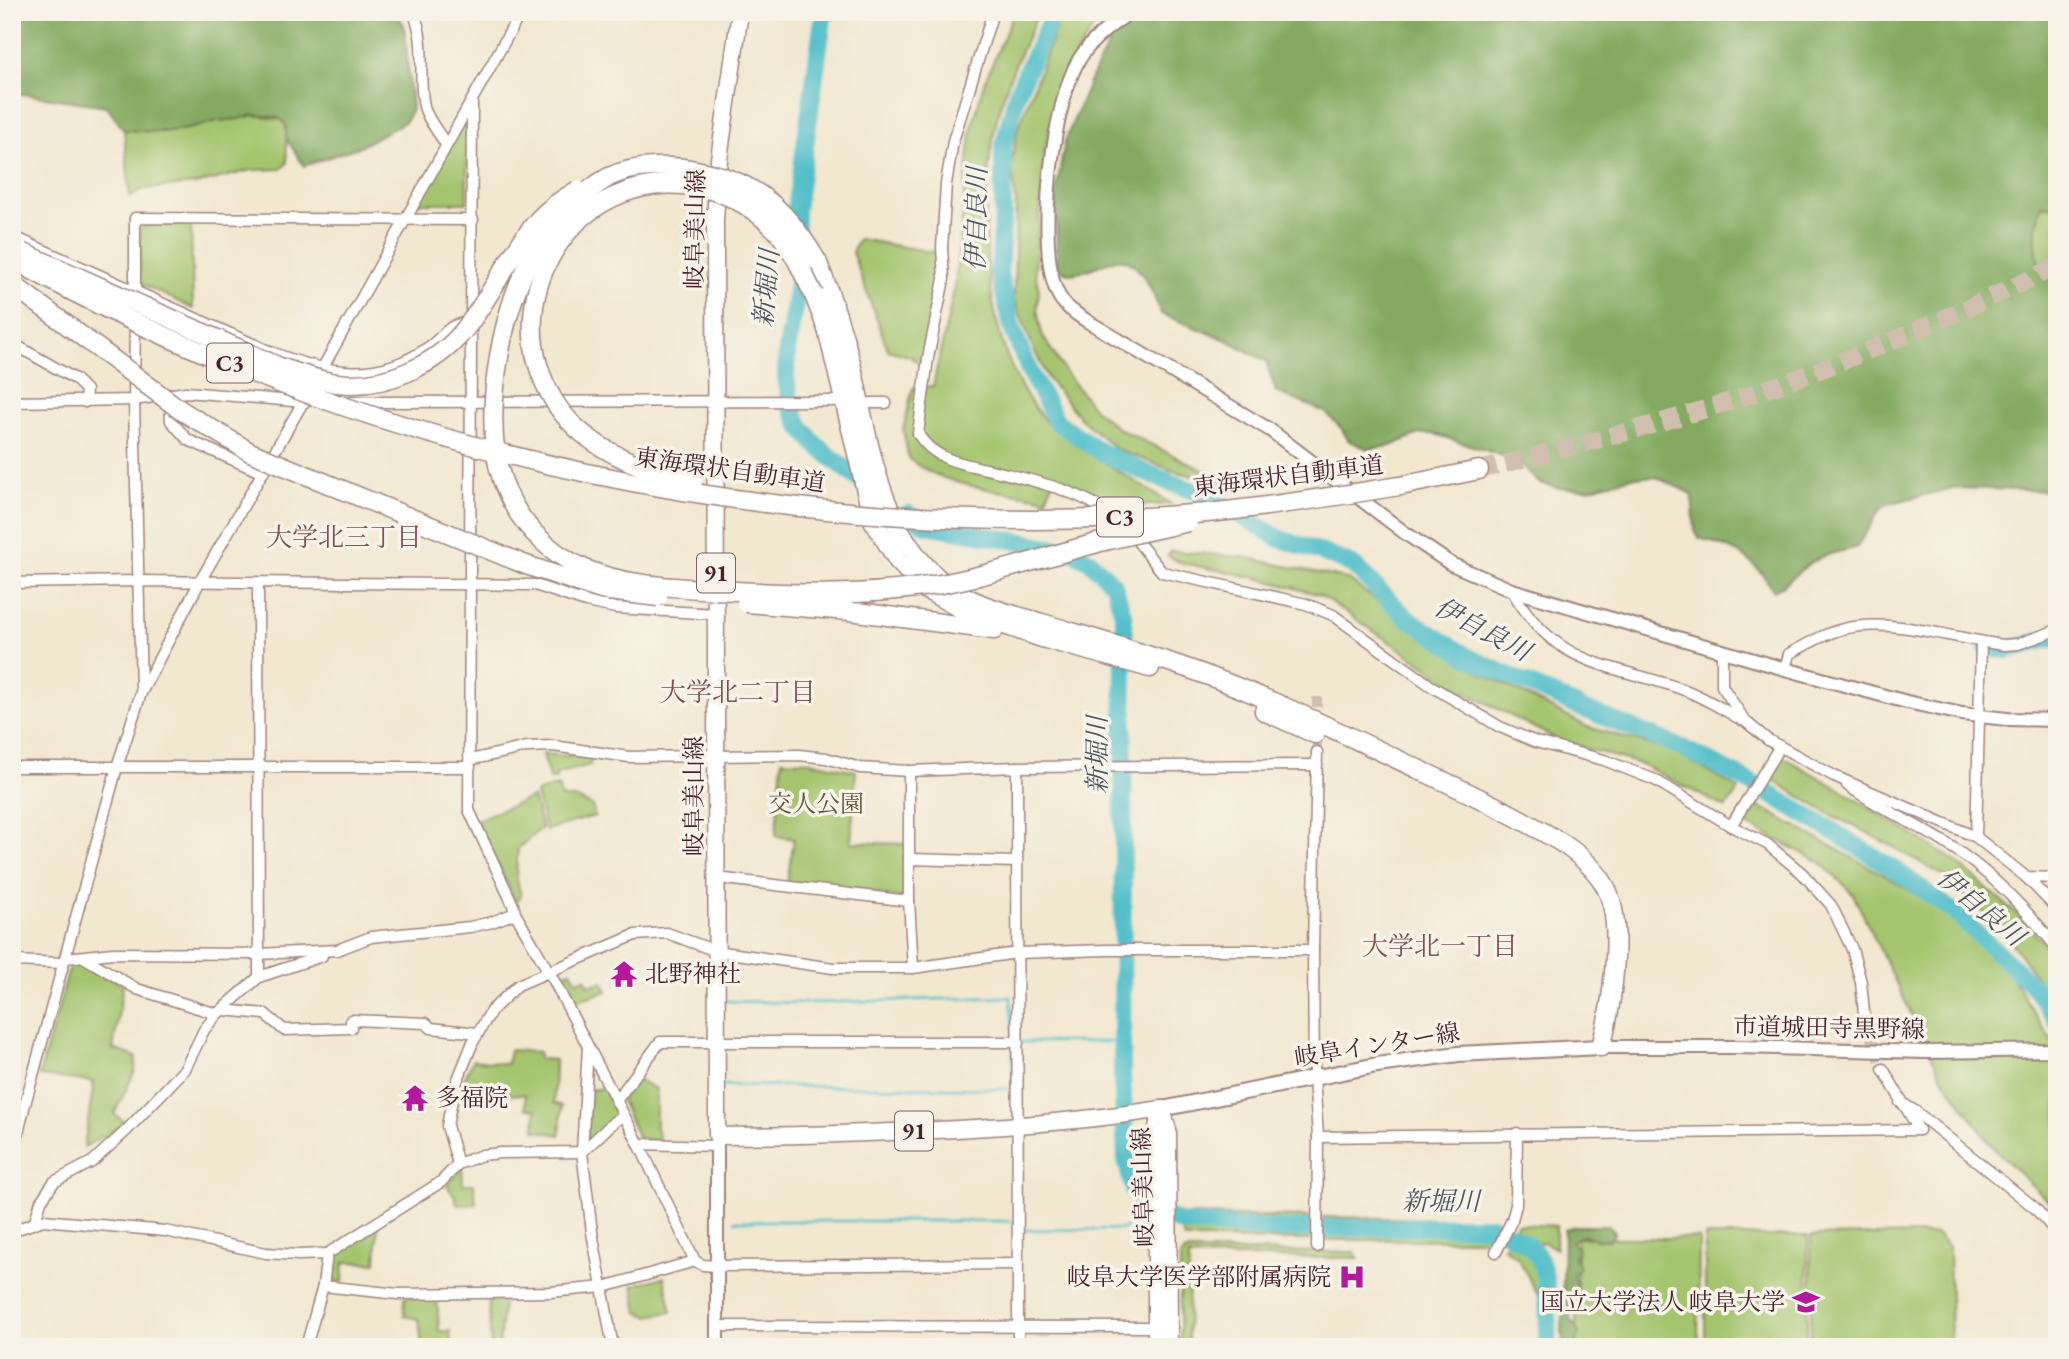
<svg xmlns="http://www.w3.org/2000/svg" width="2069" height="1359" font-family="'EB Garamond','Noto Serif JP',serif">
<style>
.green{fill:#a4c56e;stroke:#77724c;stroke-width:2}
.forest{fill:#83aa61;stroke:#666446;stroke-width:2}
.lines{fill:none;stroke-linecap:round;stroke-linejoin:round}
.stream{stroke:#52bfca;stroke-width:2.5}
.river{stroke:#52bfca;stroke-width:18}
.minor-tunnel{stroke:#d0bfae;stroke-width:10;stroke-dasharray:10 5;stroke-linecap:butt}
.motorway-tunnel{stroke:#d0bfae;stroke-width:18;stroke-dasharray:18 9;stroke-linecap:butt}
.minor-casing{stroke:#9e837d;stroke-width:13}
.tertiary-casing{stroke:#9e837d;stroke-width:16}
.secondary-casing{stroke:#9e837d;stroke-width:18}
.primary-casing{stroke:#9e837d;stroke-width:19}
.motorway-casing{stroke:#9e837d;stroke-width:21}
.minor{stroke:#fff;stroke-width:10}
.tertiary{stroke:#fff;stroke-width:12}
.secondary{stroke:#fff;stroke-width:14}
.primary{stroke:#fff;stroke-width:16}
.motorway{stroke:#fff;stroke-width:18}
.motorway-bridge-casing{stroke:#9e837d;stroke-width:21;stroke-linecap:butt}
.motorway-bridge{stroke:#fff;stroke-width:18}
.labels{text-anchor:middle;stroke-width:7;stroke-linejoin:round;paint-order:stroke}
.shield{fill:#f7f3e8;stroke:#7e5f64;stroke-width:2}
.shield-label{font-size:23px;font-weight:bold;fill:#4a1f2b}
.street-label{font-size:24px;fill:#4a1f2b;stroke:#f7f3e8}
.park-label{font-size:24px;fill:#65513f;stroke:#f7f3e8}
.poi-label{font-size:24px;fill:#4a1f2b;stroke:#f7f3e8;text-anchor:start}
.water-label{font-size:26px;font-style:italic;fill:#4d5763;stroke:#f7f3e8}
.neighbourhood-label{font-size:26px;fill:#844f52;stroke:#f7f3e8}
</style>
<rect width="100%" height="100%" fill="#f7f3e8"/>
<filter id="ink" filterUnits="userSpaceOnUse"><feTurbulence type="fractalNoise" baseFrequency=".0143" numOctaves="2"/><feDisplacementMap in="SourceGraphic" scale="14" xChannelSelector="R" yChannelSelector="G"/><feConvolveMatrix kernelMatrix="1 2 1 2 8 2 1 2 1" color-interpolation-filters="sRGB"/></filter>
<filter id="wash" filterUnits="userSpaceOnUse"><feTurbulence type="fractalNoise" baseFrequency=".00686" numOctaves="4" result="noise"/><feDisplacementMap in="SourceGraphic" scale="28" xChannelSelector="R" yChannelSelector="G"/><feGaussianBlur stdDeviation="1.57" result="paint"/><feColorMatrix in="noise" values="0 0 0 0 0 0 0 0 0 0 0 0 0 0 0 0 0 1.4 0 .05"/><feComposite in="paint" operator="in"/></filter>
<g filter="url(#wash)">
<rect width="100%" height="100%" fill="#f2e7cf"/>
<!-- green -->
<g class="green">
<path d="M1014,12H1039C1021,51 1002,90 994,132C978,220 982,348 1043,418C1050,426 1060,431 1068,438C1101,462 1137,482 1171,504L1115,507L1067,489L1053,481L1046,499C1001,490 945,488 909,459L903,430L913,388L933,386L955,286L971,132L983,86Z"/>
<polygon points="1062,12 1093,12 1097,22 1072,62 1055,105 1045,150 1035,270 1039,291 1037,309 1042,335 1064,370 1094,409 1119,429 1228,482 1227,485 1174,471 1116,449 1080,418 1048,379 1035,352 1014,299 1016,202 1011,166 1017,131"/>
<polygon points="254,115 282,120 286,126 287,163 281,169 251,170 197,184 144,189 130,197 124,130 159,132 188,129 217,121 239,119"/>
<polygon points="459,127 467,127 467,203 417,203"/>
<path d="M2042,205L2057,207V280L2040,271C2035,247 2032,229 2042,205Z"/>
<polygon points="152,224 191,225 193,309 140,283 140,228"/>
<polygon points="859,239 938,253 927,362 919,363 909,356 888,350 852,252"/>
<polygon points="1171,551 1243,557 1347,579 1464,664 1588,727 1672,751 1739,789 1726,808 1643,765 1558,740 1461,690 1320,595 1258,578 1182,563 1168,556"/>
<polygon points="543,754 591,757 590,765 556,774 556,779 549,779"/>
<polygon points="1778,754 1843,791 1955,861 2016,913 2057,958 2057,1006 2003,931 1946,877 1868,833 1833,816 1766,776"/>
<polygon points="782,760 808,761 856,771 851,842 905,844 905,898 787,883 794,839 776,836"/>
<polygon points="558,786 561,798 575,798 592,806 595,816 546,830 536,793"/>
<polygon points="533,797 542,828 518,848 516,876 521,896 516,902 476,820"/>
<polygon points="1751,802 1884,875 1937,907 2005,966 2057,1049 2057,1210 1993,1147 1942,1077 1853,894 1819,861 1741,822"/>
<polygon points="71,963 87,965 123,985 113,1049 136,1057 135,1071 114,1114 126,1123 84,1147 94,1082 39,1076"/>
<polygon points="571,971 577,981 585,978 589,985 603,982 607,991 571,1002 558,975"/>
<polygon points="510,1050 539,1052 539,1059 555,1060 554,1103 562,1106 560,1135 535,1130 536,1109 526,1109 525,1094 456,1097 473,1060 507,1064"/>
<polygon points="636,1079 656,1089 656,1128 660,1141 638,1138 621,1100"/>
<polygon points="605,1088 618,1108 617,1116 586,1145 589,1090"/>
<polygon points="462,1167 463,1184 474,1184 476,1204 457,1205 455,1196 447,1186"/>
<polygon points="1182,1215 1309,1217 1306,1225 1182,1222"/>
<polygon points="1323,1217 1504,1220 1490,1224 1323,1225"/>
<polygon points="1517,1224 1556,1226 1556,1249 1545,1242 1538,1243 1535,1265 1546,1294 1539,1297 1518,1258 1504,1248"/>
<polygon points="378,1226 376,1263 344,1262 343,1282 328,1281 332,1254"/>
<polygon points="1181,1226 1184,1227 1309,1233 1309,1240 1184,1239"/>
<polygon points="1491,1230 1498,1233 1491,1244 1484,1240 1323,1240 1323,1231"/>
<polygon points="1936,1234 1949,1247 1951,1347 1811,1347 1811,1236"/>
<polygon points="1705,1236 1808,1236 1807,1347 1705,1347"/>
<polygon points="1577,1238 1699,1238 1698,1347 1576,1347"/>
<polygon points="1186,1251 1355,1252 1358,1258 1189,1257 1188,1347 1180,1347 1180,1257"/>
<polygon points="664,1277 672,1312 649,1316 638,1312 633,1285"/>
<polygon points="504,1294 499,1347 491,1347 488,1295"/>
<polygon points="437,1296 439,1331 450,1331 451,1347 422,1347 419,1319 404,1316 405,1297"/>
</g>
<!-- forest -->
<g class="forest">
<polygon points="12,12 395,12 404,25 412,108 406,121 361,146 304,166 286,138 286,126 282,120 276,117 254,115 239,119 217,121 188,129 159,132 124,130 106,106 16,93 12,95"/>
<path d="M1159,12H2057V207L2042,205C2032,229 2035,247 2040,271L2057,280V491L1953,488L1888,504L1881,508L1857,547C1845,551 1831,553 1819,558C1802,566 1790,582 1774,591C1752,556 1738,550 1699,538L1695,531L1692,494L1656,477H1632L1588,489L1559,488L1539,483L1516,460L1435,434H1419L1391,446L1368,449L1349,441L1341,428L1325,412L1276,392L1266,361L1229,341L1161,314C1155,299 1143,264 1124,260C1104,256 1070,289 1057,264L1056,192L1065,141L1092,76L1114,34Z"/>
<polygon points="1574,1226 1608,1226 1615,1232 1610,1240 1597,1240 1585,1235 1572,1241 1578,1250 1574,1258 1579,1267 1573,1276 1578,1287 1573,1299 1579,1308 1569,1315 1579,1333 1574,1347 1564,1347 1562,1332 1564,1230"/>
</g>
<g class="lines">
<!-- stream -->
<g class="stream">
<polyline points="724,1001 807,1003 1011,997 1013,1039"/>
<polyline points="1021,1042 1123,1042"/>
<polyline points="724,1085 1012,1089 1013,1051"/>
<polyline points="735,1221 1011,1221 1014,1224"/>
<polyline points="1022,1230 1124,1229 1147,1204"/>
</g>
<!-- river -->
<g class="river">
<polyline points="824,12 796,209 795,243 799,279 787,350 786,378 791,406 801,427 816,445 871,489"/>
<polyline points="1054,12 1017,93 1003,147 1003,215 999,273 1012,328 1031,375 1057,422 1101,452 1144,472 1211,498 1280,539 1321,552 1353,565 1407,618 1468,657 1581,708 1680,747 1748,781 1829,829 1894,869 1954,912 2037,990 2057,1021"/>
<path d="M909,514L926,525L1068,550L1090,561L1114,585L1124,617L1122,1074L1126,1159L1134,1192L1156,1212L1182,1223L1276,1229L1492,1226C1506,1233 1523,1239 1534,1251C1552,1272 1547,1321 1547,1347"/>
<polyline points="1987,648 2007,650 2047,639 2057,638"/>
</g>
</g>
</g>
<g filter="url(#ink)">
<g class="lines">
<!-- minor-tunnel -->
<g class="minor-tunnel">
<polyline points="1317,752 1317,692"/>
<polyline points="1865,1023 1883,1069"/>
</g>
<!-- motorway-tunnel -->
<path class="motorway-tunnel" d="M1479,470C1584,444 1690,417 1792,380C1882,347 1971,308 2057,266"/>
<defs>
<g id="minor">
<path d="M413,12C428,43 417,75 424,106C427,120 439,132 446,145"/>
<path d="M993,12L953,141L946,184L942,248L944,279L928,358L918,434C937,465 972,464 1003,473C1039,482 1083,492 1112,516"/>
<polyline points="472,101 469,810 513,905 515,913 554,981 639,1144 695,1261"/>
<path d="M12,236L271,352C327,374 378,384 430,346C447,334 447,323 470,323"/>
<polyline points="135,304 135,218 473,220"/>
<polyline points="135,319 134,400 141,689"/>
<polyline points="12,343 75,379 86,390 85,402"/>
<polyline points="12,402 134,400 186,392 305,402"/>
<polyline points="170,402 171,421 188,440 263,473"/>
<polyline points="352,402 834,401"/>
<polyline points="871,403 886,403"/>
<polyline points="1131,533 1162,572 1306,604 1333,615 1431,686 1500,727 1536,742 1604,760 1655,780 1731,826 1767,844 1802,873 1831,905 1852,949 1861,982 1865,1023"/>
<polyline points="12,583 137,581 535,585 586,602 616,608 716,614"/>
<path d="M1512,590C1554,666 1606,663 1679,688C1701,695 1722,709 1742,720"/>
<polyline points="1722,651 1722,686 1745,721 1768,740 1834,776 1976,837 2026,877 2057,878"/>
<path d="M1785,669L1789,654C1806,645 1823,634 1843,629C1893,617 1953,639 2004,645L2018,644L2057,630"/>
<polyline points="1317,752 1313,950 1314,1077 1318,1137 1317,1247"/>
<polyline points="470,760 527,747 553,746 629,757 799,755 826,758 860,768 909,771 1017,767 1317,765"/>
<polyline points="12,767 470,767"/>
<polyline points="1017,767 1018,1347"/>
<polyline points="909,771 909,901 913,968"/>
<path d="M1847,785C1877,807 1912,822 1944,842C1989,870 2024,907 2057,948"/>
<polyline points="1731,826 1780,746"/>
<polyline points="1976,837 1981,642"/>
<polyline points="909,859 1016,862"/>
<polyline points="2026,877 2057,909"/>
<polyline points="717,878 909,901"/>
<polyline points="66,958 113,953 259,954 337,950 371,937 470,927 492,922 515,913"/>
<polyline points="85,958 137,989 217,1014"/>
<polyline points="12,961 63,963"/>
<polyline points="259,977 322,956"/>
<polyline points="224,1010 265,1014 284,1030 351,1028 351,1020 426,1023 431,1028 478,1033"/>
<polyline points="588,1047 582,1152 592,1232 613,1347"/>
<polyline points="1883,1069 1919,1130"/>
<polyline points="616,1101 660,1042 1018,1042"/>
<polyline points="1900,1102 1915,1111 2035,1208 2057,1233"/>
<polyline points="1318,1137 1919,1130"/>
<polyline points="639,1144 717,1146"/>
<polyline points="12,1159 24,1108 117,767 141,693 199,583 322,369 521,12"/>
<polyline points="458,1164 447,1126 454,1089 473,1042 491,1011 518,985 635,935 667,933 716,951 833,968 913,968 1017,953 1106,950 1313,950"/>
<polyline points="35,1221 41,1201 54,1182 92,1162 125,1132 185,1069 204,1030 217,1014 259,977 258,584"/>
<polyline points="12,1231 43,1220 165,1231 266,1253 298,1255 327,1254 441,1182 458,1164 482,1155 501,1153 582,1152 615,1121 623,1116"/>
<polyline points="1496,1252 1512,1220 1516,1205 1517,1133"/>
<polyline points="323,1286 398,1294 550,1292 604,1287 695,1261 703,1265 716,1266 1017,1264"/>
<polyline points="717,1326 1156,1327"/>
<polyline points="306,1347 323,1286 327,1254"/>
</g>
<g id="tertiary">
<path d="M1130,12C1112,25 1095,36 1082,55C1052,97 1036,245 1057,292C1063,306 1075,313 1087,321L1270,430L1405,533L1451,564L1512,590L1785,669L1907,702L1962,714L2007,719L2057,720"/>
<polyline points="1601,1047 1737,1047 1926,1052 2057,1050"/>
<polyline points="717,1136 717,1347"/>
</g>
<polyline id="secondary" points="1162,1109 1377,1065 1458,1054 1601,1047"/>
<g id="primary">
<path d="M740,12L719,159L715,220L717,1136C783,1136 850,1134 916,1131C998,1127 1080,1122 1162,1109"/>
<polyline points="1162,1109 1168,1130 1169,1347"/>
<polyline points="1156,1347 1156,1132 1161,1112"/>
</g>
<g id="motorway">
<path d="M817,261C831,295 842,328 851,363C869,438 877,526 939,579C967,604 1007,613 1042,623C1078,634 1114,644 1150,656C1245,685 1333,729 1422,771C1458,788 1494,804 1529,824C1543,832 1559,840 1572,850C1586,861 1601,875 1608,892C1624,929 1611,1010 1601,1047"/>
<polyline points="814,295 827,329 873,520 898,561 925,589 967,612 1042,638 1150,668"/>
<polyline points="1400,486 1479,470"/>
<polyline points="850,611 994,630"/>
<polyline points="1264,711 1315,734"/>
</g>
</defs>
<!-- minor casing -->
<use href="#minor" class="minor-casing"/>
<!-- tertiary casing -->
<use href="#tertiary" class="tertiary-casing"/>
<!-- secondary casing -->
<use href="#secondary" class="secondary-casing"/>
<!-- primary casing -->
<use href="#primary" class="primary-casing"/>
<!-- motorway casing -->
<use href="#motorway" class="motorway-casing"/>
<!-- minor -->
<use href="#minor" class="minor"/>
<!-- tertiary -->
<use href="#tertiary" class="tertiary"/>
<!-- secondary -->
<use href="#secondary" class="secondary"/>
<!-- primary -->
<use href="#primary" class="primary"/>
<!-- motorway -->
<use href="#motorway" class="motorway"/>
<defs>
<g id="motorway-bridge">
<path d="M22,252L280,367C298,373 317,380 337,383C383,389 436,366 465,329C493,294 510,252 540,218C551,206 565,198 578,190"/>
<path d="M12,259C372,460 797,546 1207,513C1271,507 1336,496 1400,486"/>
<path d="M817,261C789,213 758,182 701,171C673,165 635,164 609,177C577,194 545,233 528,264C500,317 482,421 502,479C515,519 546,552 585,569C626,586 672,587 716,590C787,594 858,597 929,586C986,577 1041,558 1097,543C1127,535 1158,529 1188,522"/>
<polyline points="12,284 182,411 250,452 526,565 601,590 658,597"/>
<path d="M693,481C642,470 583,448 554,401C494,303 568,175 684,185C720,188 752,205 777,231C793,249 803,273 814,295"/>
<polyline points="746,603 850,611"/>
</g>
</defs>
<!-- motorway-bridge casing -->
<use href="#motorway-bridge" class="motorway-bridge-casing"/>
<!-- motorway-bridge -->
<use href="#motorway-bridge" class="motorway-bridge"/>
</g>
</g>
<!-- icons -->
<defs>
<symbol id="temple-bare" viewBox="-9 -9 18 18"><path d="M0-6L5-2H3V0L6.5 2.5H4V6H1.5V3h-3V6H-4V2.5H-6.5L-3 0V-2H-5Z" fill="#b5179e" stroke="#f7f3e8" stroke-width="2.5" paint-order="stroke"/></symbol>
<symbol id="hospital-bare" viewBox="-9 -9 18 18"><path d="M-5-5h3v3.5h4V-5h3V5h-3V1.5h-4V5h-3Z" fill="#b5179e" stroke="#f7f3e8" stroke-width="2.5" paint-order="stroke"/></symbol>
<symbol id="university-bare" viewBox="-9 -9 18 18"><path d="M0-5L7-2L0 1L-7-2ZM-4 1L0 2.5L4 1V4Q0 6-4 4Z" fill="#b5179e" stroke="#f7f3e8" stroke-width="2.5" paint-order="stroke"/></symbol>
</defs>
<g fill-rule="evenodd">
<use href="#temple-bare" x="605" y="955" width="38" height="38"/>
<use href="#temple-bare" x="396" y="1079" width="38" height="38"/>
<use href="#hospital-bare" x="1333" y="1258" width="38" height="38"/>
<use href="#university-bare" x="1787" y="1283" width="38" height="38"/>
</g>
<g class="labels">
<!-- shield labels -->
<g class="shield">
<rect x="207" y="343.5" width="46" height="39" rx="5"/>
<rect x="1097" y="497.5" width="46" height="39" rx="5"/>
<rect x="697" y="553.5" width="38" height="39" rx="5"/>
<rect x="895" y="1111.5" width="38" height="39" rx="5"/>
</g>
<g class="shield-label">
<text x="230" y="371">C3</text>
<text x="1120" y="525">C3</text>
<text x="716" y="581">91</text>
<text x="914" y="1139">91</text>
</g>
<!-- street labels -->
<g class="street-label">
<text transform="translate(695 229) rotate(-89)" y="8">岐阜美山線</text>
<text transform="translate(730 470) rotate(8)" y="8">東海環状自動車道</text>
<text transform="translate(1288 476) rotate(-7)" y="8">東海環状自動車道</text>
<text transform="translate(694 796) rotate(-90)" y="8">岐阜美山線</text>
<text transform="translate(1829 1028) rotate(1)" y="8">市道城田寺黒野線</text>
<text transform="translate(1377 1045) rotate(-9)" y="8">岐阜インター線</text>
<text transform="translate(1143 1187) rotate(-92)" y="8">岐阜美山線</text>
</g>
<!-- park labels -->
<g class="park-label">
<text x="816" y="812">交人公園</text>
</g>
<!-- poi labels -->
<g class="poi-label">
<text x="645" y="982">北野神社</text>
<text x="436" y="1106">多福院</text>
<text x="1331" y="1285" text-anchor="end">岐阜大学医学部附属病院</text>
<text x="1785" y="1310" text-anchor="end">国立大学法人 岐阜大学</text>
</g>
<!-- water labels -->
<g class="water-label">
<text transform="translate(976 219) rotate(-89)" y="9">伊自良川</text>
<text transform="translate(766 288) rotate(-85)" y="9">新堀川</text>
<text transform="translate(1483 629) rotate(28)" y="9">伊自良川</text>
<text transform="translate(1097 755) rotate(-90)" y="9">新堀川</text>
<text transform="translate(1981 907) rotate(40)" y="9">伊自良川</text>
<text x="1441" y="1210">新堀川</text>
</g>
<!-- neighbourhood labels -->
<g class="neighbourhood-label">
<text x="344" y="546">大学北三丁目</text>
<text x="738" y="701">大学北二丁目</text>
<text x="1440" y="955">大学北一丁目</text>
</g>
</g>
<!-- margin -->
<rect width="2069" height="1359" fill="none" stroke="#f7f3e8" stroke-width="42"/>
</svg>
